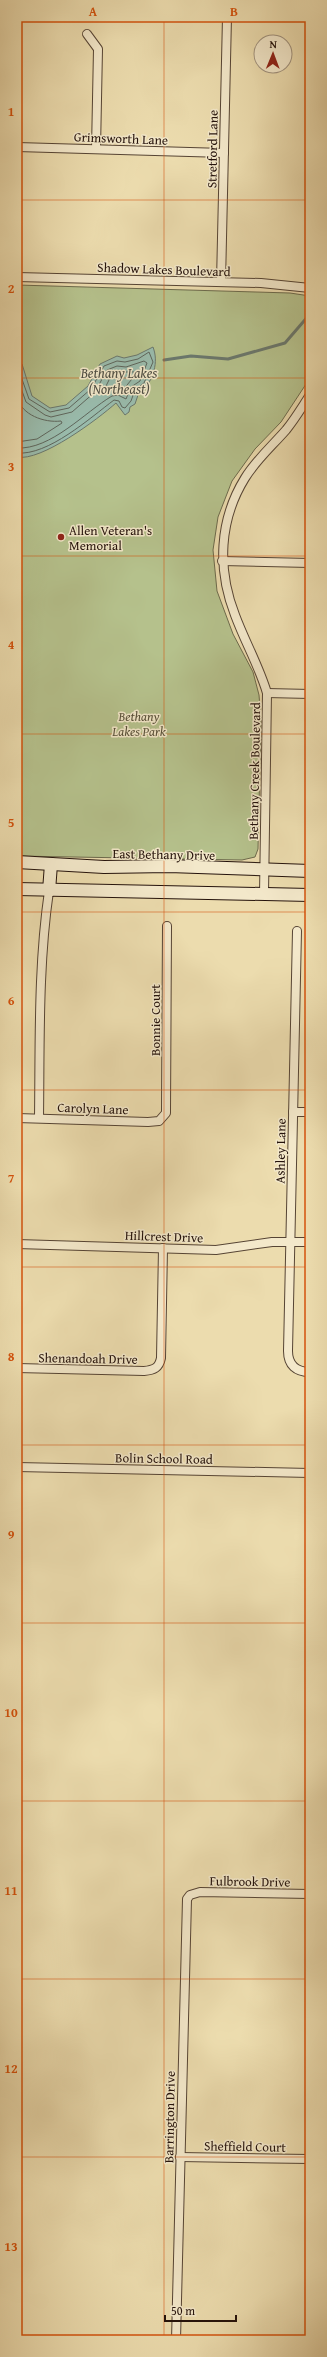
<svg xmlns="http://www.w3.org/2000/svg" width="327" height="2357" font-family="'Gentium Book Plus',serif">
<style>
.green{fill:#b5c18c;stroke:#6c6a4c}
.water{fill:#99bbac;stroke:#6a776c}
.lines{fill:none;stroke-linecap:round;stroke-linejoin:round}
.shore{stroke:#5e665c;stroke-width:1}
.stream{stroke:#6a776c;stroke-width:3}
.street-casing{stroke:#564434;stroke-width:10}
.secondary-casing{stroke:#24120b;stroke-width:14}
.street{stroke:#f3e8ca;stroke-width:8}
.secondary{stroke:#f3e8ca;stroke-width:12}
.grid{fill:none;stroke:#d4520c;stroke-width:1;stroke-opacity:0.55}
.poi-dot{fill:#8f2418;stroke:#f3e8ca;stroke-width:1.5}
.labels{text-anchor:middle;stroke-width:3;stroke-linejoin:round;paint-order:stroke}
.street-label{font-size:13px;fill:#24120b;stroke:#f3e8ca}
.poi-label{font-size:13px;fill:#24120b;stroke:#f3e8ca;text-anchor:start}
.park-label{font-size:13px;font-style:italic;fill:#574f38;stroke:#f3e8ca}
.water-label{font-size:14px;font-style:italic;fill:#4d4d43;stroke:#f3e8ca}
.neatline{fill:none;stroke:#d4520c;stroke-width:1.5}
.grid-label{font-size:13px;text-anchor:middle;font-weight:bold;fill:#d4520c}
</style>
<rect width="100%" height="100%" fill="#ecdcae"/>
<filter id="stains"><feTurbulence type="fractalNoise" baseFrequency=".005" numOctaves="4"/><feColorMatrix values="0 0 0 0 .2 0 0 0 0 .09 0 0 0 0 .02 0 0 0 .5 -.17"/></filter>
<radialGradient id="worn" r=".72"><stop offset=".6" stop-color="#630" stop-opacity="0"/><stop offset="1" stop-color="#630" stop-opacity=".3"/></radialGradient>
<!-- green -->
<polygon class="green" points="17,285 290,293 310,296 310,378 281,422 255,449 232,481 218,517 213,550 217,591 233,634 253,672 259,695 261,720 258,849 255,857 242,860 17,856"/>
<!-- water -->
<path class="water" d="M153,347C159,363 153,378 143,392H139L135,404L130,407L129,412L125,415L116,403C98,419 41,462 17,457V360L22,364L32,396L50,408L66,405L88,386L100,364L117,356L124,358L137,355Z"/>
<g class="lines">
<!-- shore -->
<g class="shore">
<path d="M17,365L29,399L50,412L69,408L91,389L104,366L117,361L125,362L138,359L149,352L153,362L144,383L135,390L131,401L125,408L122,407L119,401L114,400C90,418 48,456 17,453"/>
<polygon points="118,372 134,372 136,374 123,390 114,389 103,392 111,376"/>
<path d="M17,377L26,402L45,415L51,417L72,412L95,392L107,370L117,366L126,367L144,361L147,363L140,381L131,387L126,399L118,395L112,396C85,412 51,450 17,448"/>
<path d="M17,398C22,415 44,423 61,421L62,423L37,439L17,442"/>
</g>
<!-- stream -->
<polyline class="stream" points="164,360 191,356 228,359 285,343 310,314"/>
<defs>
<g id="street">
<polyline points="87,34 98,49 96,149"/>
<polyline points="17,147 224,153"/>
<polyline points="17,277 261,283 310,288"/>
<polyline points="221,282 227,17"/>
<polyline points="222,561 310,563"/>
<polyline points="267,693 310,694"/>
<path d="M264,894L267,693C259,666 245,642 235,615C217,569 219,520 245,478C256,460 272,446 286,430C295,419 302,407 310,395"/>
<path d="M297,931L288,1351C288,1365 296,1372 310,1372"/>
<polyline points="293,1112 310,1112"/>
<polyline points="17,1118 148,1122 159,1121 166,1113 167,926"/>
<path d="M39,1118C40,1042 38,966 49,891"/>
<polyline points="17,1244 216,1250 272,1242 310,1242"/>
<path d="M17,1368L144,1371C154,1370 159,1368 161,1358L163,1248"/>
<polyline points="17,1467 310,1473"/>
<polyline points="180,2157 310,2159"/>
<polyline points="176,2340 187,1899 190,1895 200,1892 310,1894"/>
</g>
<g id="secondary">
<polyline points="17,862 104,867 169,866 310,871"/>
<polyline points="17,889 310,895"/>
<polyline points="49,891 51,864"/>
</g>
</defs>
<!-- street casing -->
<use href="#street" class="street-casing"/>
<!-- secondary casing -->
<use href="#secondary" class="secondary-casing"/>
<!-- street -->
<use href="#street" class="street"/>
<!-- secondary -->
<use href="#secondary" class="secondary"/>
</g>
<!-- grid -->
<path class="grid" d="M164,17V2340M17,200H310M17,378H310M17,556H310M17,734H310M17,912H310M17,1090H310M17,1267H310M17,1445H310M17,1623H310M17,1801H310M17,1979H310M17,2157H310"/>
<!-- markers -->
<circle class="poi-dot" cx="61" cy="537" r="4"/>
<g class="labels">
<!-- street labels -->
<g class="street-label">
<text transform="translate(121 138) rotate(2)" y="5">Grimsworth Lane</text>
<text transform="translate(212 149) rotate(-89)" y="5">Stretford Lane</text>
<text transform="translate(164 269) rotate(2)" y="5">Shadow Lakes Boulevard</text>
<text transform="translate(254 771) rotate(-89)" y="5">Bethany Creek Boulevard</text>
<text transform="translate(164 854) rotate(1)" y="5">East Bethany Drive</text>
<text transform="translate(155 1020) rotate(-90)" y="5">Bonnie Court</text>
<text transform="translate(93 1108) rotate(2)" y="5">Carolyn Lane</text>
<text transform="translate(280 1151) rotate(-89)" y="5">Ashley Lane</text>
<text transform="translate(164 1236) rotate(2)" y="5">Hillcrest Drive</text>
<text transform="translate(88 1358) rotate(1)" y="5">Shenandoah Drive</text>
<text transform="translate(164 1458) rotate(1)" y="5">Bolin School Road</text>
<text transform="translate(250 1881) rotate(1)" y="5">Fulbrook Drive</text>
<text transform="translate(169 2117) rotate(-89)" y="5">Barrington Drive</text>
<text transform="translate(245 2146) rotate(1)" y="5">Sheffield Court</text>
</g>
<!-- poi labels -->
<g class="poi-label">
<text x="69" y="535">Allen Veteran's<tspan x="69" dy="15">Memorial</tspan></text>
</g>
<!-- park labels -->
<g class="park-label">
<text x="139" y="721">Bethany<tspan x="139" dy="15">Lakes Park</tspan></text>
</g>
<!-- water labels -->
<g class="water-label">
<text x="119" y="378">Bethany Lakes<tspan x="119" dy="16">(Northeast)</tspan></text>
</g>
</g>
<!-- margin -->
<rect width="327" height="2357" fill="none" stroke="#ecdcae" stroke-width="44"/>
<!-- north arrow -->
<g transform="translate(273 54) rotate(1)"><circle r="19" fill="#f3e8ca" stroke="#a0927e"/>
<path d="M0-3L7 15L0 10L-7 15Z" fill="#8f2418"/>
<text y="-6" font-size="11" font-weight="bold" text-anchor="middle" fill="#24120b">N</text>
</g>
<!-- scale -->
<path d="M165 2315v6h71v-6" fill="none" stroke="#24120b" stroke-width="2"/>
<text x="171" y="2315" font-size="12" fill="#24120b" stroke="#f3e8ca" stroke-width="3" paint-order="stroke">50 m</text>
<rect x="22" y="22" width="283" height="2313" class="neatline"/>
<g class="grid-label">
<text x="93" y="16">A</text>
<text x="234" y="16">B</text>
<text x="11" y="116">1</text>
<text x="11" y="293">2</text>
<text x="11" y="471">3</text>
<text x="11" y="649">4</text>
<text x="11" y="827">5</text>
<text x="11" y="1005">6</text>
<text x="11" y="1183">7</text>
<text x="11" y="1361">8</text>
<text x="11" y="1539">9</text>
<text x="11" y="1717">10</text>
<text x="11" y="1895">11</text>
<text x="11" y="2073">12</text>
<text x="11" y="2251">13</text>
</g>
<rect width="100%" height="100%" filter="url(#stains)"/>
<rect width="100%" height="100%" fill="url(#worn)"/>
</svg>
